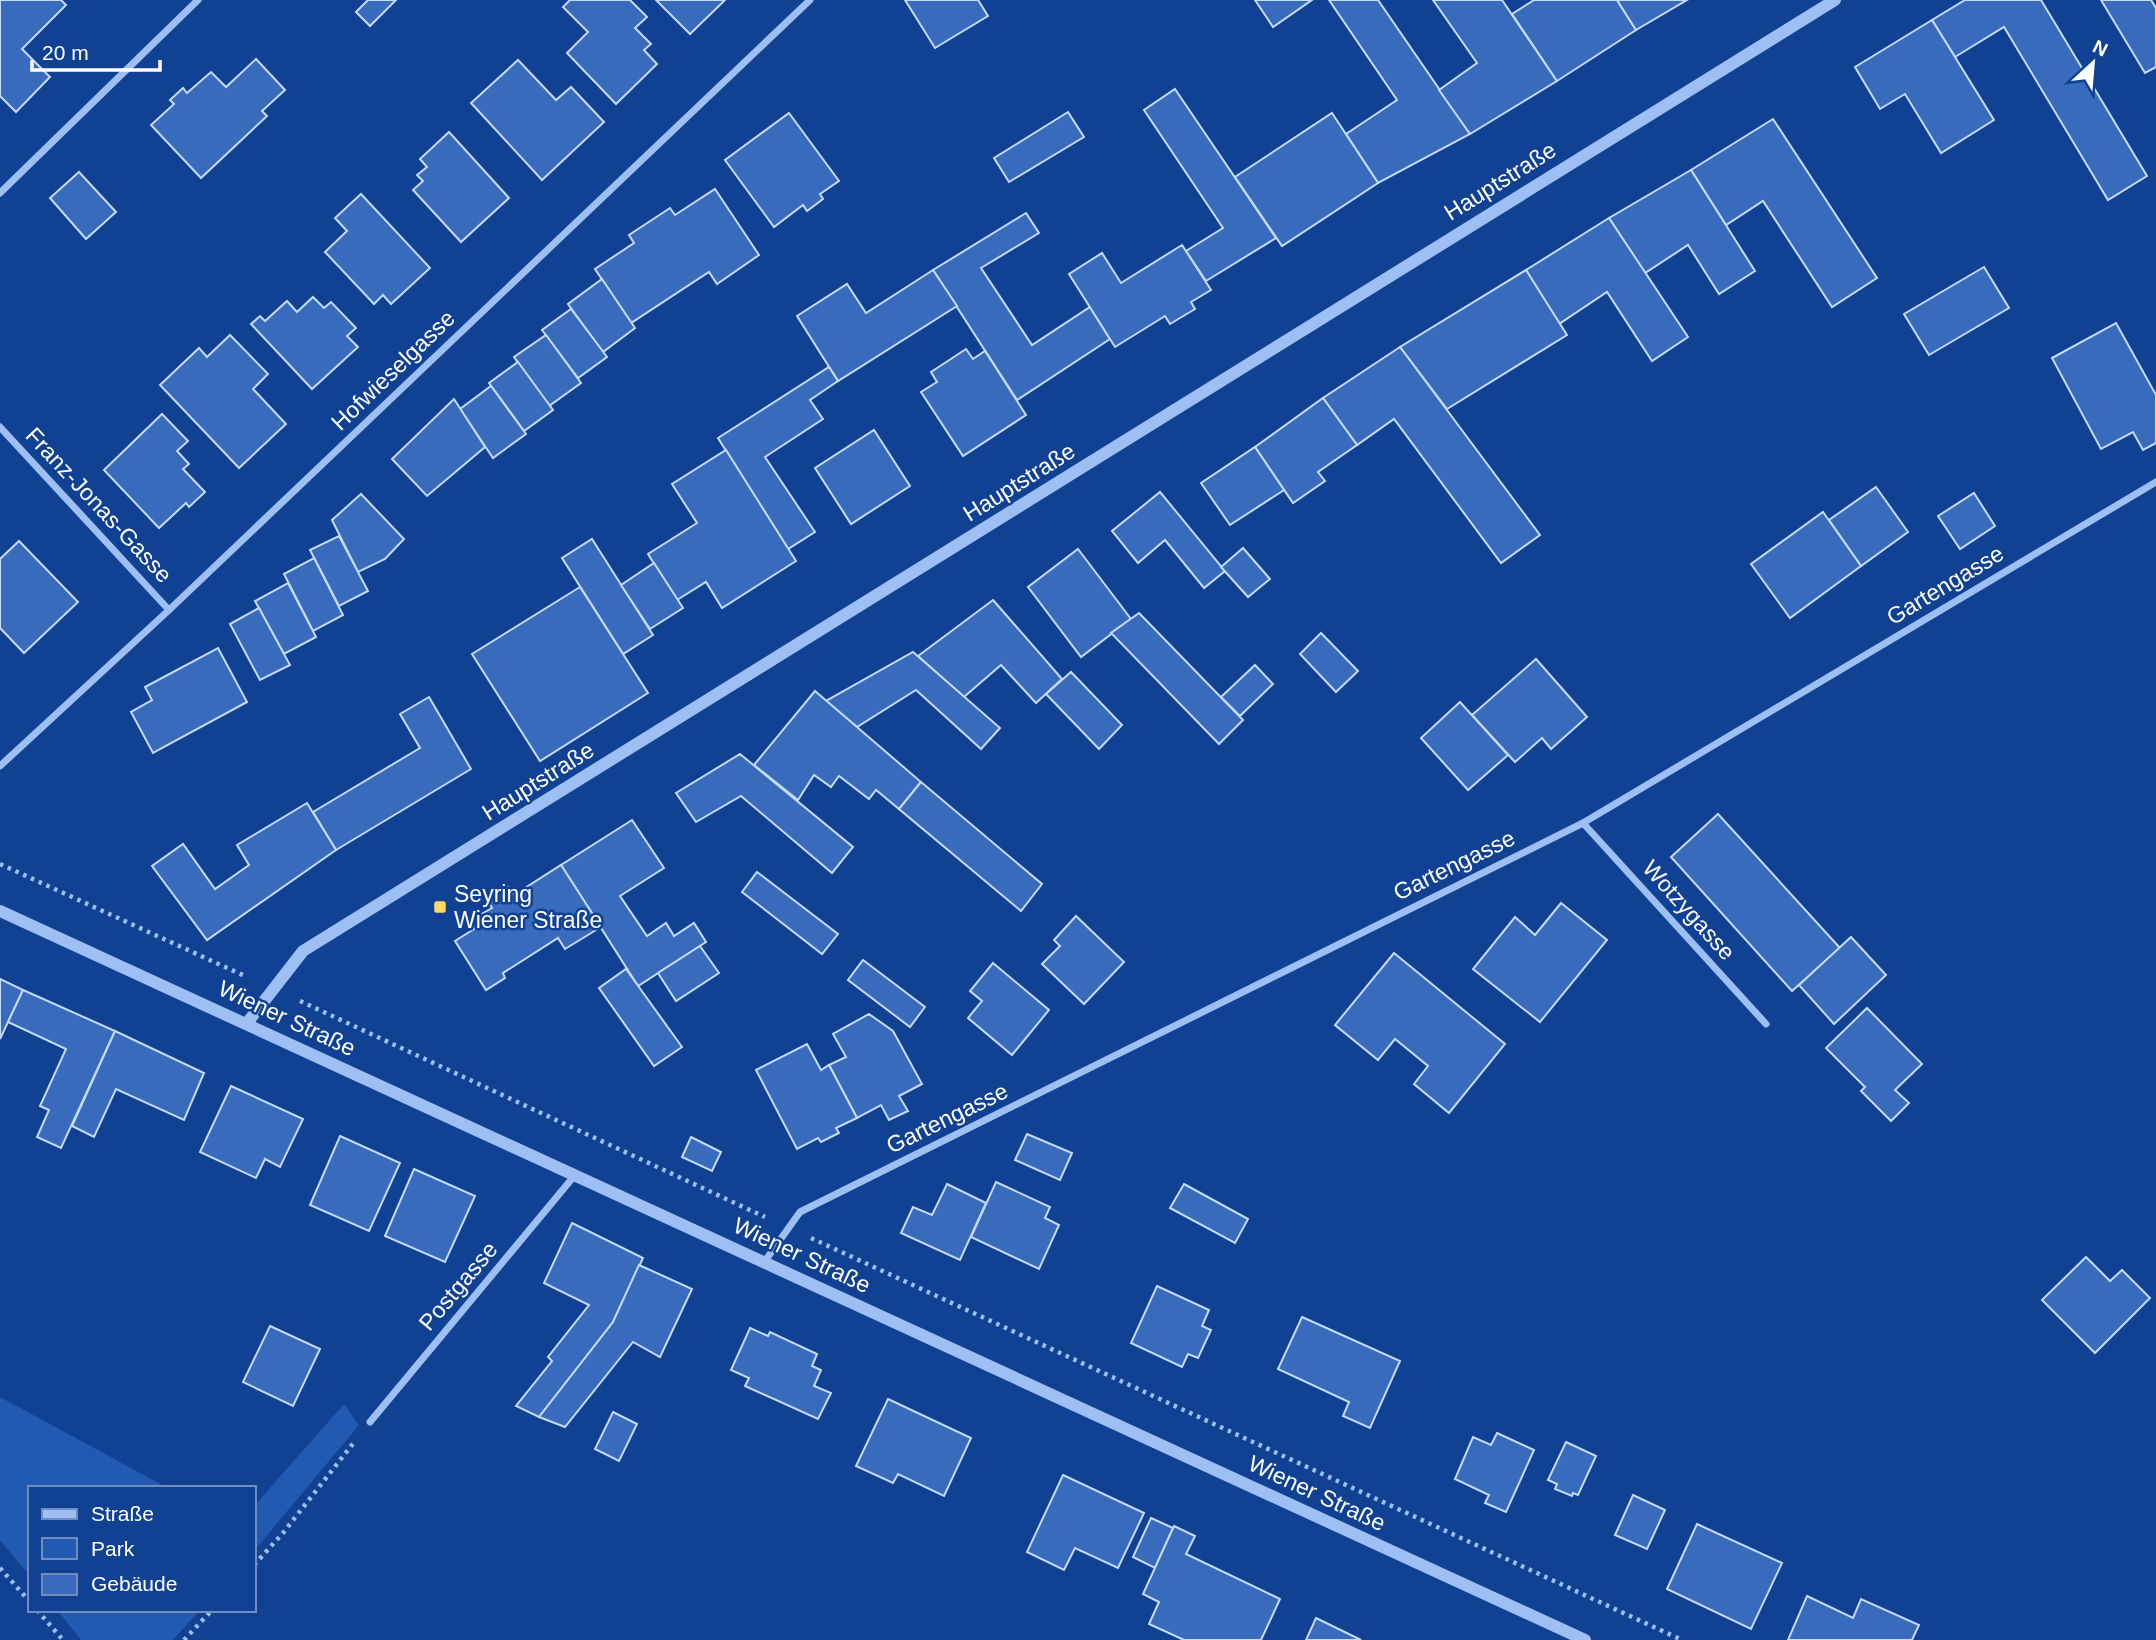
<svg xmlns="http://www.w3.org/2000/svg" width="2156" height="1640" font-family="Helvetica,sans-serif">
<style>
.green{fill:#225ab2}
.building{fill:#396bbc;stroke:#c5dbfe;stroke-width:2}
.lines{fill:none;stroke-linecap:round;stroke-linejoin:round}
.path{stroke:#9dbff3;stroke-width:4.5;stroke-dasharray:3.5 5;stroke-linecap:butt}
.minor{stroke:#9dbff3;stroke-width:7}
.tertiary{stroke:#9dbff3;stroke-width:12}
.poi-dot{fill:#ffdb5f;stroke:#104193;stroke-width:2.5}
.labels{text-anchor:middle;stroke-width:5;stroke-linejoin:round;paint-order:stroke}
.street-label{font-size:23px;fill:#fff;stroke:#104193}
.poi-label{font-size:23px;fill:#fff;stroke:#104193;text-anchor:start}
</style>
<rect width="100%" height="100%" fill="#104193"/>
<!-- green -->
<g class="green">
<polygon points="0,1397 168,1488 30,1488 30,1576 0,1540"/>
<polygon points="344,1404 359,1425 254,1551 254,1506"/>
<polygon points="57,1610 200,1610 173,1640 81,1640"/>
</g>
<!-- building -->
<g class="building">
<polygon points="0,0 61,0 66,5 22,49 50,77 16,112 0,96"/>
<polygon points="368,0 396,0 370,26 356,12"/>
<polygon points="570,0 630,0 647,17 635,28 651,44 644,50 657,64 616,104 567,53 588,32 563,7"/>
<polygon points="656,0 725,0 690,34"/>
<polygon points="905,0 978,0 988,16 935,48"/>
<polygon points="1255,0 1312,0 1273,27"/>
<polygon points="1329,0 1378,0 1470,134 1378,183 1346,134 1397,100"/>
<polygon points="1433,0 1502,0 1557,81 1470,134 1439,90 1477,63"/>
<polygon points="1534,0 1617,0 1636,30 1557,81 1512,14"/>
<polygon points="1617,0 1687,0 1636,30"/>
<polygon points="1965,0 2041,0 2147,176 2108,200 2004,27 1955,57 1932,20"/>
<polygon points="2101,0 2151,0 2156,8 2156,67 2145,73"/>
<polygon points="1932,20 1994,120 1941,153 1905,94 1880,109 1855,67"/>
<polygon points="256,59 285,90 262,111 267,116 201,178 151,125 174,104 170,100 183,88 187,93 211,72 226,87"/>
<polygon points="518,60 556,100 571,87 604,122 542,180 471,103"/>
<polygon points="1175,89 1276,238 1206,281 1186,251 1223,228 1144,110"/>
<polygon points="1068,112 1084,137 1009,182 994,158"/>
<polygon points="789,113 839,181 820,194 823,199 807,211 803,205 774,227 725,160"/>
<polygon points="1332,113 1378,183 1282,246 1235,177"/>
<polygon points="1773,119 1877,278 1832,307 1763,201 1726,225 1691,170"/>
<polygon points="449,132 509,198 461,242 413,190 423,181 417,175 427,167 420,159"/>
<polygon points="1691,170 1755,271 1719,294 1688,245 1645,273 1609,218"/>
<polygon points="79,172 116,212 86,239 50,198"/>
<polygon points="715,189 759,255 717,284 709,272 631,323 595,269 634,243 629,235 670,208 675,215"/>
<polygon points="361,194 430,268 391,304 383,295 374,304 325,252 347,231 335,218"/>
<polygon points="1026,213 1039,233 981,268 1032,345 1090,307 1110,339 1017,400 933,270"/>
<polygon points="1609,218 1688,337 1652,361 1607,292 1559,324 1526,270"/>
<polygon points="1182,245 1211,290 1191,302 1195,309 1170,324 1165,316 1115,347 1069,274 1102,253 1121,283"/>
<polygon points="1984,267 2009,308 1929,355 1904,314"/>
<polygon points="933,270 957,306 838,381 797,316 847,284 866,313"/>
<polygon points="1526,270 1567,335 1447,409 1400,347"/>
<polygon points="602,279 635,328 603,352 568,304"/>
<polygon points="313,297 324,308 331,302 356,328 347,336 358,347 312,389 251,324 260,316 265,321 287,301 297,312"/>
<polygon points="571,309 607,357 578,378 542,330"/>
<polygon points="2116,323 2156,395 2156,443 2143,450 2133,432 2101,449 2052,358"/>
<polygon points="230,335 268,374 253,389 286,424 239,468 160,385 199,348 207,357"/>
<polygon points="546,335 581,383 549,406 514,357"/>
<polygon points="1400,347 1540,535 1501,563 1394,419 1357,445 1323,398"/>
<polygon points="966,349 973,359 985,351 1026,415 963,456 921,392 937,382 931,372"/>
<polygon points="518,362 553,410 524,431 489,383"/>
<polygon points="829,367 838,381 810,400 823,419 765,457 815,532 788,549 718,438"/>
<polygon points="491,386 526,434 493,458 460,409"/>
<polygon points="1323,398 1357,445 1318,472 1325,481 1293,503 1255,447"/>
<polygon points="454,399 485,447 427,496 392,459"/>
<polygon points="162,414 188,441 177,451 189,464 183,469 205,492 189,507 186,503 159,528 104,470"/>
<polygon points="874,430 910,486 851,524 815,468"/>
<polygon points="1255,447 1284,490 1230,525 1201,483"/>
<polygon points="726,450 796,561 722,608 706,582 677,600 648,554 697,523 672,484"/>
<polygon points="1876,487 1908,532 1861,566 1829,520"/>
<polygon points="1160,492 1225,571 1204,588 1165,540 1138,563 1112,531"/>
<polygon points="1974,493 1995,526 1960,549 1938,516"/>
<polygon points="361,494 404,539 385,559 358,572 332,520"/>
<polygon points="1823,512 1861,566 1790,618 1751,564"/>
<polygon points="339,536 368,591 339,606 310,550"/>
<polygon points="592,539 653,635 623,654 562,558"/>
<polygon points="19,541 78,602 24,653 0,628 0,559"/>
<polygon points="1243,548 1270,579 1248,597 1221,567"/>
<polygon points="1078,549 1131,619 1081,657 1028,587"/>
<polygon points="314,558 343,615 313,631 284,574"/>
<polygon points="654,563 683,608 650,629 621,585"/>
<polygon points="288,583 316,637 284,654 255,601"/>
<polygon points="580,587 648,693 540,761 472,654"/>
<polygon points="993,600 1062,679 1036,703 1001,665 964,697 918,656"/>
<polygon points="259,608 290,665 260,680 230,624"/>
<polygon points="1139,613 1243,720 1219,744 1111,633"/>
<polygon points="1321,633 1358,671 1336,692 1300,654"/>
<polygon points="218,648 247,702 153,753 131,712 152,700 145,687"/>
<polygon points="913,652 1000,728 981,749 916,690 857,727 826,701"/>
<polygon points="1536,659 1587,717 1551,749 1542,738 1515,762 1472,715"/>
<polygon points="1255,665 1273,684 1240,716 1221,697"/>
<polygon points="1071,672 1122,725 1099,749 1046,694"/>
<polygon points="815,691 921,782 899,809 876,790 869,799 839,776 831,787 814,775 798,800 754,765"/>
<polygon points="429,697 471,769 336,850 313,812 420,748 400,714"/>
<polygon points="1460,702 1508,755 1468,790 1421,738"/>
<polygon points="740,754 853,847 832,873 741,796 696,822 676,793"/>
<polygon points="921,782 1042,884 1021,911 899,809"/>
<polygon points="307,803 336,850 207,940 152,866 183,844 215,889 249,865 237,845"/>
<polygon points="1718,814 1840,948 1792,991 1671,857"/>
<polygon points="632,820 664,868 620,896 647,936 666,923 674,936 694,923 706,942 638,986 561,865"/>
<polygon points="561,865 601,927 565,949 558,938 503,973 505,978 486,990 455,941 474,929 469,921 492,908 487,900 508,887 514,895"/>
<polygon points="757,872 838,934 822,954 742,892"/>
<polygon points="1561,903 1607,940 1540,1022 1473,969 1515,917 1535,935"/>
<polygon points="1076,916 1124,962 1084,1004 1042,964 1060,946 1054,940"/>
<polygon points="1851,937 1886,975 1834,1024 1799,985"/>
<polygon points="700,946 719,973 676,1001 658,973"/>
<polygon points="1394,953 1505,1044 1449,1113 1414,1084 1428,1066 1395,1039 1378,1060 1335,1025"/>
<polygon points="863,960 925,1007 910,1027 848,980"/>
<polygon points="993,963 1049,1010 1012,1055 968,1018 982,1001 970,991"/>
<polygon points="626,969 682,1047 654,1066 599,988"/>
<polygon points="0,979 23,990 0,1039"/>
<polygon points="23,990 115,1031 61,1148 37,1137 49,1110 40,1106 66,1049 8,1022"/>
<polygon points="1867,1008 1922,1064 1895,1090 1909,1103 1891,1121 1861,1091 1865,1087 1826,1048"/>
<polygon points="869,1014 893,1031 922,1084 899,1096 908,1111 889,1120 881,1105 857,1118 829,1065 846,1057 833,1034"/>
<polygon points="115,1031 204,1073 184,1120 116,1089 94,1137 72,1126"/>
<polygon points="807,1044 821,1070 829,1065 857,1118 836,1128 839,1133 821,1142 818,1138 797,1149 756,1070"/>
<polygon points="231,1086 303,1119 280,1167 265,1159 256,1178 200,1152"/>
<polygon points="1027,1134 1072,1153 1060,1180 1015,1160"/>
<polygon points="340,1136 400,1163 369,1231 310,1205"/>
<polygon points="691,1137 721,1152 712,1171 682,1157"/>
<polygon points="414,1169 475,1196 445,1262 385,1236"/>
<polygon points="996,1182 1050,1207 1045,1218 1059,1225 1039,1269 971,1237"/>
<polygon points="947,1184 986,1203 960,1260 901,1233 913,1207 932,1215"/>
<polygon points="1184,1184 1248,1219 1235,1243 1170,1208"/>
<polygon points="572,1223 643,1258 613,1322 539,1417 516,1406 552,1361 548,1357 589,1305 544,1283"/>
<polygon points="2086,1257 2110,1281 2122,1270 2150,1298 2095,1353 2042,1300"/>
<polygon points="639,1265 692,1289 660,1357 633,1342 565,1427 539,1417 613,1322"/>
<polygon points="1157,1286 1209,1310 1202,1326 1211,1330 1198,1358 1188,1354 1182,1367 1131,1343"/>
<polygon points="1302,1317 1400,1361 1370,1428 1343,1416 1349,1402 1278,1369"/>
<polygon points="270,1326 320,1349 293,1406 243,1382"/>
<polygon points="750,1328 768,1336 770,1332 817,1354 812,1366 821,1370 814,1386 831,1393 818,1419 745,1386 749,1378 731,1370"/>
<polygon points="888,1399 971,1438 944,1496 898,1474 893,1483 856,1466"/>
<polygon points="613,1412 637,1424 619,1461 595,1449"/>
<polygon points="1497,1433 1534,1450 1506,1512 1485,1503 1489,1495 1455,1479 1473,1437 1491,1445"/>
<polygon points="1566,1442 1596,1456 1578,1495 1573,1493 1572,1496 1555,1489 1557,1484 1548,1480"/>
<polygon points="1063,1475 1144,1513 1118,1568 1075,1548 1064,1570 1027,1552"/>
<polygon points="1633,1495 1665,1510 1647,1549 1615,1535"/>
<polygon points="1151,1518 1173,1528 1155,1568 1133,1557"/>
<polygon points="1697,1524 1782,1563 1751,1629 1667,1589"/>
<polygon points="1174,1526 1195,1536 1186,1554 1280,1599 1261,1640 1184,1640 1149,1624 1159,1602 1143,1594"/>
<polygon points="1807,1596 1853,1618 1861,1599 1919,1625 1912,1640 1788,1640"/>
<polygon points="1316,1618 1361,1640 1306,1640"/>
</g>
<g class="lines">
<!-- path -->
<g class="path">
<polyline points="0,864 247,977"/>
<polyline points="300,1001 765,1217"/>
<polyline points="811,1238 1682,1640"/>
<polyline points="254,1565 283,1533 355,1441"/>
<polyline points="0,1568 30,1602"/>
<polyline points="37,1610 63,1640"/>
<polyline points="184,1640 212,1610"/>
</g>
<!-- minor -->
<g class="minor">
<polyline points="0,193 198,0"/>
<polyline points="0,427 169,610"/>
<polyline points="0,766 169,610 810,0"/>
<polyline points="1583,823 1766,1024"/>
<polyline points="765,1261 800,1212 1583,823 2156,482"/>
<polyline points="370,1422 575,1175"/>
</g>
<!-- tertiary -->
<g class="tertiary">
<polyline points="0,911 1585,1640"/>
<polyline points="247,1023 303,951 1835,0"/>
</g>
</g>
<!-- markers -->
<rect class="poi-dot" x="433" y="900" width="14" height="14" rx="3.5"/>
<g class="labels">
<!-- street labels -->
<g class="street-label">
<text transform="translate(1500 181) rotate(-32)" y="8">Hauptstraße</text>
<text transform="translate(393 370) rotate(-44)" y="8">Hofwieselgasse</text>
<text transform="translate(1019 482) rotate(-32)" y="8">Hauptstraße</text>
<text transform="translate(99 505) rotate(47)" y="8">Franz-Jonas-Gasse</text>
<text transform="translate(1945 585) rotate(-31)" y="8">Gartengasse</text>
<text transform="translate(538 781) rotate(-32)" y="8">Hauptstraße</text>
<text transform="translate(1454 865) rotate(-26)" y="8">Gartengasse</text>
<text transform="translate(1689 910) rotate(48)" y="8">Wotzygasse</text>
<text transform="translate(287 1018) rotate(25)" y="8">Wiener Straße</text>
<text transform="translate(947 1118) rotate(-26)" y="8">Gartengasse</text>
<text transform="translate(802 1255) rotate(25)" y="8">Wiener Straße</text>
<text transform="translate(458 1286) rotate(-50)" y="8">Postgasse</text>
<text transform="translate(1317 1493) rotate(25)" y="8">Wiener Straße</text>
</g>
<!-- poi labels -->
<g class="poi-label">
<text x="454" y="902">Seyring<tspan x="454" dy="26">Wiener Straße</tspan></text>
</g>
</g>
<!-- legend -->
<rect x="28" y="1486" width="228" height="126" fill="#104193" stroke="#708dbe" stroke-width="2"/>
<rect x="42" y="1509" width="35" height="10" fill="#9dbff3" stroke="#708dbe" stroke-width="2"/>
<text x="91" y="1521" font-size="21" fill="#ffffff">Straße</text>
<rect x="42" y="1538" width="35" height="21" fill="#225ab2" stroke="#708dbe" stroke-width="2"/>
<text x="91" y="1556" font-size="21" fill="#ffffff">Park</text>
<rect x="42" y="1574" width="35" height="21" fill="#396bbc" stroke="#708dbe" stroke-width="2"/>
<text x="91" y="1591" font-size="21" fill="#ffffff">Gebäude</text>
<!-- north arrow -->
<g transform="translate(2093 63) rotate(26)" stroke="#104193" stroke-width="5" paint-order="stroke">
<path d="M0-5L12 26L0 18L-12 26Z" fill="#ffffff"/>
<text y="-10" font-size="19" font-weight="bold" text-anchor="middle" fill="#ffffff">N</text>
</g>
<!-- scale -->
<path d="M32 60v10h128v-10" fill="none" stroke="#ffffff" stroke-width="3.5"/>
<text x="42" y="60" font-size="21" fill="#ffffff" stroke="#104193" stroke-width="5" paint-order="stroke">20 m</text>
</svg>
